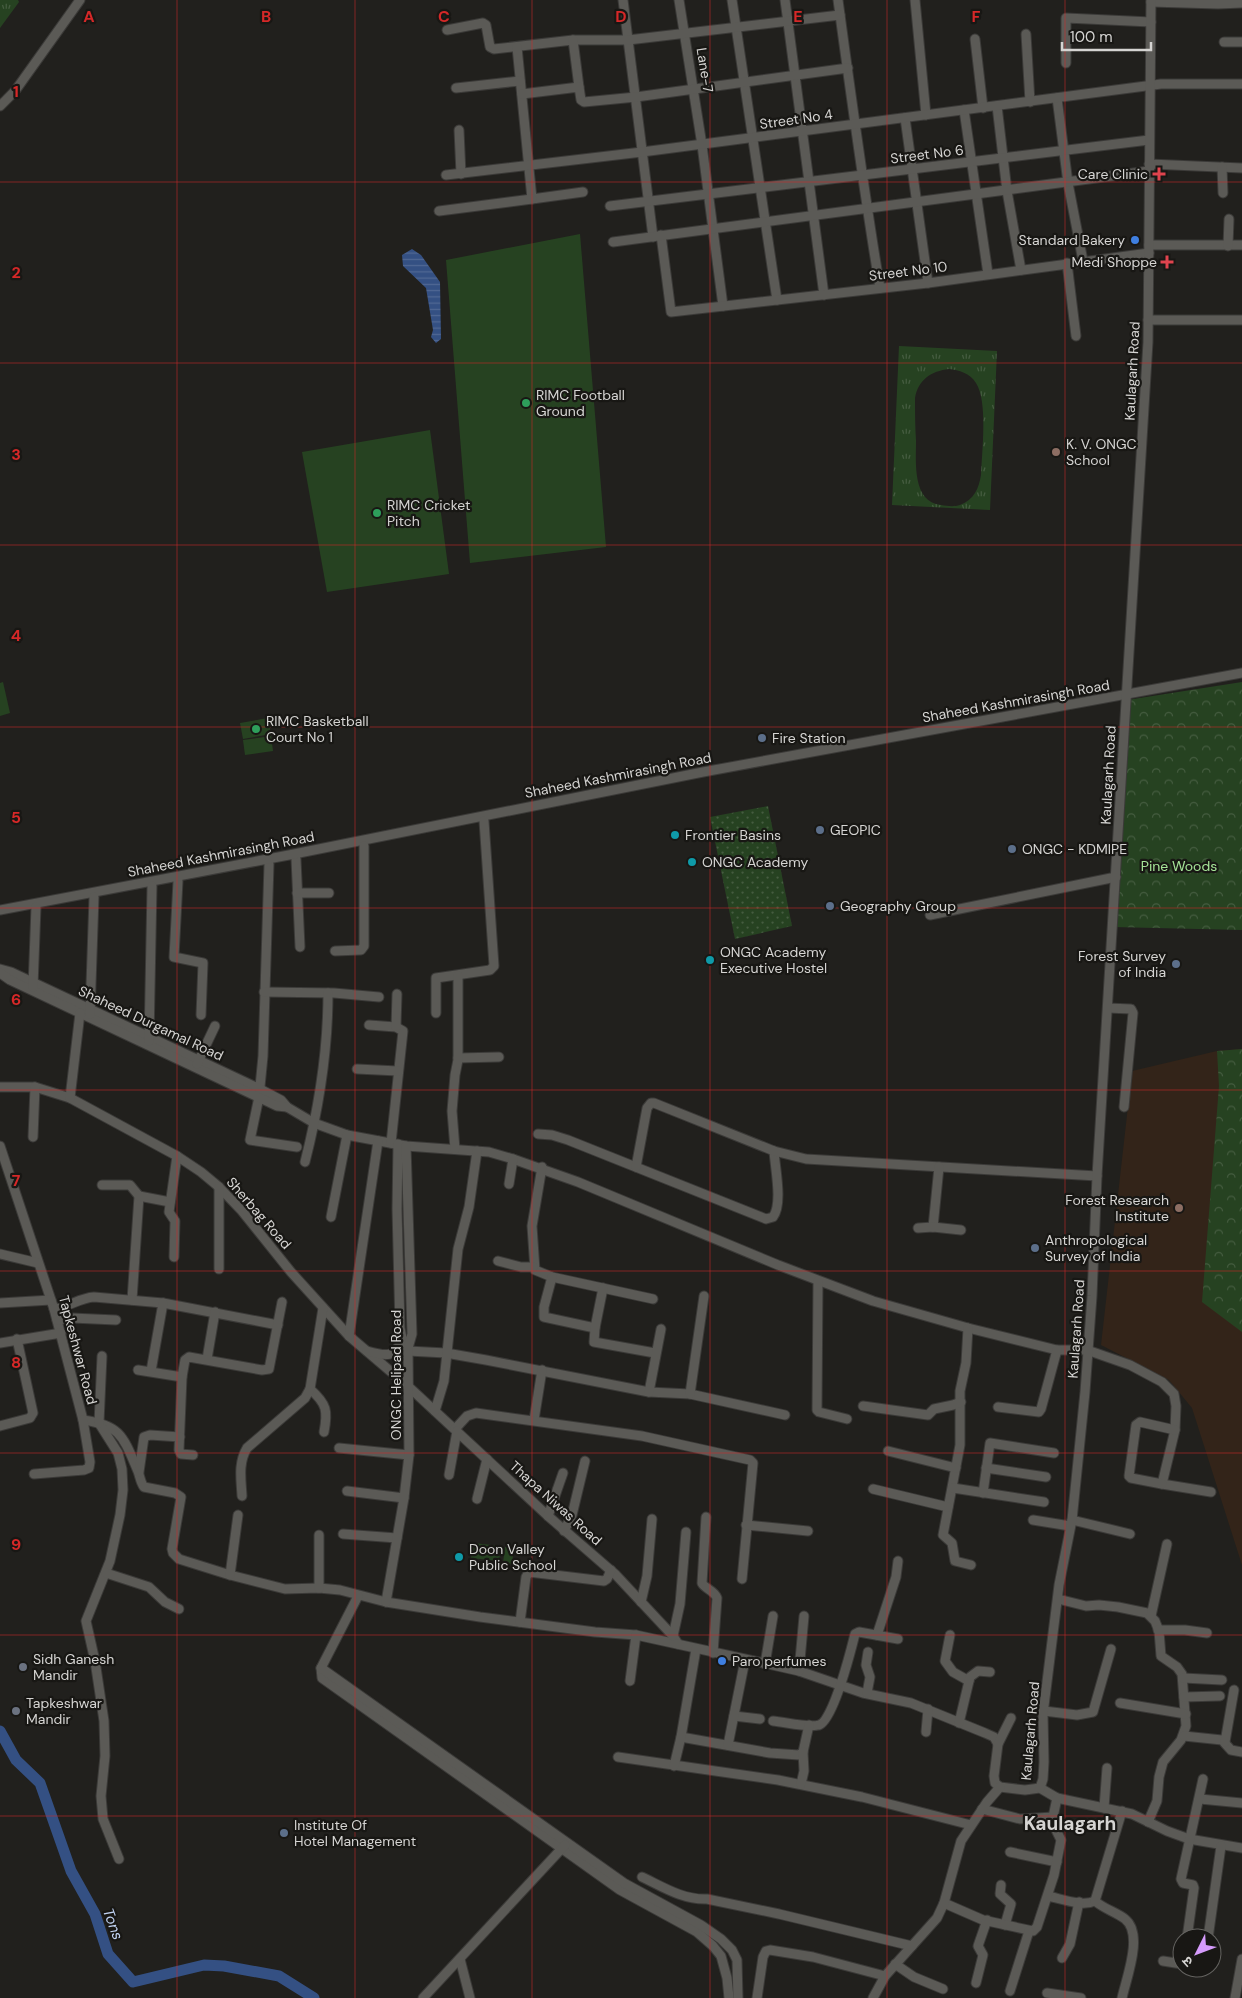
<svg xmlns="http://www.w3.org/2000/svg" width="1242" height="1998" font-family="'DM Sans','Noto Sans Devanagari',sans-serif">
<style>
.education{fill:#332419}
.grass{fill:url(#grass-tufts);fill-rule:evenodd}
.forest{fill:url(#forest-crowns)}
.garden{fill:url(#garden-dots)}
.pitch{fill:#264221}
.water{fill:url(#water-rules)}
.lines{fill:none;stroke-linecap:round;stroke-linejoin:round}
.river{stroke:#345083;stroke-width:11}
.minor-casing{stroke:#3b3a38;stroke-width:11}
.minor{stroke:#5b5a56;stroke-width:9}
.grid{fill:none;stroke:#d62828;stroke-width:1;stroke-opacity:0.55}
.health-dot{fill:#e0444e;stroke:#181714;stroke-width:2}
.shop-dot{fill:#3f7fe0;stroke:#181714;stroke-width:2}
.leisure-dot{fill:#2e9e5b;stroke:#181714;stroke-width:2}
.education-dot{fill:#8d6e63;stroke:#181714;stroke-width:2}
.service-dot{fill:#5c6f8a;stroke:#181714;stroke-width:2}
.culture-dot{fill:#0f9aa8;stroke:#181714;stroke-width:2}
.worship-dot{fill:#6b7280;stroke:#181714;stroke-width:2}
.labels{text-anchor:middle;stroke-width:4.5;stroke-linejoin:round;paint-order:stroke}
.street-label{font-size:14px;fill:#d5d4d2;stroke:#181714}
.poi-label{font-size:14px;fill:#d5d4d2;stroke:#181714;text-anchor:start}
.park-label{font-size:14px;fill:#a6e598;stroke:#181714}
.water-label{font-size:15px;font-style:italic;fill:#c0d2f2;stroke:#181714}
.district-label{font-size:19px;font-weight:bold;fill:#d5d4d2;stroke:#181714}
.grid-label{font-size:16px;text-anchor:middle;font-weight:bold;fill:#d62828;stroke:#181714;stroke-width:4.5;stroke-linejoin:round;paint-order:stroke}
</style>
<defs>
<pattern id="grass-tufts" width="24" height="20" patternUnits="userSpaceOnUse" patternTransform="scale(1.25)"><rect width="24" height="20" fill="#264221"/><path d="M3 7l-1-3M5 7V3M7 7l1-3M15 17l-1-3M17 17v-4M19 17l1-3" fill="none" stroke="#455c40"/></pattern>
<pattern id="forest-crowns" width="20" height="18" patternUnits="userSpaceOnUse" patternTransform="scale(1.25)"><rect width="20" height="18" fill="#264221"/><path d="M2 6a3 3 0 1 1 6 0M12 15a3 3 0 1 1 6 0" fill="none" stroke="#455c40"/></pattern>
<pattern id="garden-dots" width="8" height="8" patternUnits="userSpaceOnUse" patternTransform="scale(1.25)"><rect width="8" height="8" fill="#264221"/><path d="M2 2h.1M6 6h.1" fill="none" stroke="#455c40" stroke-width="1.8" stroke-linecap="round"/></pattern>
<pattern id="water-rules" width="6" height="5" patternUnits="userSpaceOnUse" patternTransform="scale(1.25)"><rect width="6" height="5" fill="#345083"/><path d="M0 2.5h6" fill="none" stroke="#506894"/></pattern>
</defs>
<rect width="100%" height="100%" fill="#21201d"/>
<!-- education -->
<polygon class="education" points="1242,1049 1242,1565 1192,1408 1169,1380 1101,1345 1132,1071 1217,1051"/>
<!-- grass -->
<g class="grass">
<polygon points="0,0 18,0 19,2 0,28"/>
<path d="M899,346L997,351L990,510L892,505ZM949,369C959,370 970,373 976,383C988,401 982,452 981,475C979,488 974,500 960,505C954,507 947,506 941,505C912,502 916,462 916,441C915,427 915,412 915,398C918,380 931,371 949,369Z"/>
</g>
<!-- forest -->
<g class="forest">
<polygon points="1242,682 1242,930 1113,927 1127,700"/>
<polygon points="1242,1049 1242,1332 1202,1302 1219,1086 1217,1051"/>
</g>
<!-- garden -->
<polygon class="garden" points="768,806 792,926 735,939 710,817"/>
<!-- pitch -->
<g class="pitch">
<polygon points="580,234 606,547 470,563 446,260"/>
<polygon points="430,430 449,574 327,592 302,452"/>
<polygon points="3,682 10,713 0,716 0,683"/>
<polygon points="268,718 271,734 243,739 240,723"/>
<polygon points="271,736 273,751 245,755 243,740"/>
<polygon points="473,1543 501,1546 499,1561 471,1558"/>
<polygon points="505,1547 514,1548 512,1564 503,1563"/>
</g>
<!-- water -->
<polygon class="water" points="412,249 421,255 440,282 441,339 436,343 431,337 433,330 426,288 403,266 402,255"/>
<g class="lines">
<!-- river -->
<polyline class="river" points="0,1731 16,1760 40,1783 71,1871 95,1914 108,1954 133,1982 204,1965 224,1966 279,1976 314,1998"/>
<defs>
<g id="minor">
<polyline points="623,0 653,237"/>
<polyline points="679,0 702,145 723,306"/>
<polyline points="732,0 777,300"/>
<polyline points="785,0 824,295"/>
<path d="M838,0C851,96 864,193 880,288"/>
<polyline points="915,0 926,115"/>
<polyline points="1151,2 1218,4 1242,3"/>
<polyline points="447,30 483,23 486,25 490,47 494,49 573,40 628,40 840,15"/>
<polyline points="1026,34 1030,102"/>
<polyline points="975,39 983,108"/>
<polyline points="573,40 579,87"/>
<polyline points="1224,42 1242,42"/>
<polyline points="517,47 532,199 583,192"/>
<polyline points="1066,63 1066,18 1151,22"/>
<polyline points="456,88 520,81"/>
<polyline points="522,94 579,87 581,100 584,102 636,97 848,68"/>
<polyline points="1057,98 1068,183 1083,261"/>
<polyline points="0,106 15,91 80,0"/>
<polyline points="997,106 1007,191 1021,270"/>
<polyline points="964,110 988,274"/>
<polyline points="905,118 928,283"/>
<polyline points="459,130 461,174"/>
<polyline points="1149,164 1242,168"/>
<polyline points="1222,167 1223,193"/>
<polyline points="446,175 642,152 1161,84 1242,84"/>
<polyline points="610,206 1149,140"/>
<polyline points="439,211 532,199"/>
<polyline points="661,235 671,312 928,283 1149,253"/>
<polyline points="613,242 1149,171"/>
<polyline points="1149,245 1242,245"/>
<polyline points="1228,246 1229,219"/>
<polyline points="1067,263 1076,336"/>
<polyline points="1148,320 1242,320"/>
<polyline points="296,859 300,947"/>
<polyline points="269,864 263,1056 259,1097 250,1140 297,1147"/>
<polyline points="178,881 174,957 203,963 201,1015"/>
<polyline points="297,893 329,893"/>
<polyline points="0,910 289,855 703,772 1242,673"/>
<polyline points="930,915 1116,877"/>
<polyline points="335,951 361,950 364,946 364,846"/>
<polyline points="0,969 11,972 260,1089 281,1100 287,1107 314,1123 347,1135 406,1146 489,1152 513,1159 578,1182 778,1265 873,1301 968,1328 1057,1350 1087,1350 1130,1365 1162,1382 1174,1394 1176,1406 1175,1430 1162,1484 1211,1492"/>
<polyline points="0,973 10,980 277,1106 287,1107"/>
<polyline points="33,987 36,907"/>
<polyline points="264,992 334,993 379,997"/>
<polyline points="1108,1008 1131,1009 1133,1013 1124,1107"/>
<polyline points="436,1013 436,978 490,970 494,966 484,821"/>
<polyline points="90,1014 94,897"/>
<polyline points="369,1025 396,1027 403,1031 391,1143"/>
<polyline points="396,1027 397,994"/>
<polyline points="149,1041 152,886"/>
<polyline points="458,1058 499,1057"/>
<polyline points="197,1064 215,1026"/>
<polyline points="357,1069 398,1071"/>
<polyline points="0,1087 35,1087 70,1098 177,1156 201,1172 219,1187 242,1211 291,1272 349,1336 410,1388 548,1516 616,1575 673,1636 678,1644"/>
<polyline points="70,1098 80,1013"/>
<path d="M538,1134L552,1135L568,1140L766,1219L773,1217C783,1204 775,1168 774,1151"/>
<polyline points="33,1137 35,1087"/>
<polyline points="398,1144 397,1209 400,1328 402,1338 408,1348"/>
<path d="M0,1146L54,1309L83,1420C120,1425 123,1436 137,1469C140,1475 140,1482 144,1487L175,1493L181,1497L172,1549L173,1553L179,1559L230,1575L285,1589L319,1588L340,1590L386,1602L480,1617L595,1632L636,1635L777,1666L799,1671L863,1693L911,1703L985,1733L994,1737L998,1744"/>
<polyline points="455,1149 452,1111 455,1075 458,1060 458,976"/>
<path d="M305,1162C319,1107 328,1049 328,993"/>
<polyline points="542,1167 532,1226 535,1270 552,1277 653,1299"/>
<polyline points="636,1167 647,1108 651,1103 654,1103 774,1151 806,1159 1097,1176"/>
<polyline points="509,1184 513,1159"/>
<polyline points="102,1185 130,1185 139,1196 132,1300"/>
<polyline points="219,1187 219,1269"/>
<polyline points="139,1196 170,1202"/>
<polyline points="331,1217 347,1135"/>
<polyline points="933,1227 939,1167"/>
<polyline points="918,1228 933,1227 961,1230"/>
<polyline points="0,1254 38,1263"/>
<polyline points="174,1257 175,1221 169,1212 177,1156"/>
<polyline points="498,1261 521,1267 533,1267"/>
<polyline points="552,1277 544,1307 544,1317 595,1328"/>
<polyline points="818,1281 817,1410 819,1412 847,1419"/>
<polyline points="603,1288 595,1328 594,1342 655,1353"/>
<polyline points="0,1303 51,1300"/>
<path d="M54,1309C69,1307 79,1298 94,1297L163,1303L278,1325"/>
<polyline points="57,1320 72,1318 116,1320"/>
<polyline points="968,1328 966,1363 960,1391 960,1445 943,1535 952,1543 955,1561 971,1565"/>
<polyline points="349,1336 378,1141"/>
<polyline points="0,1343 61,1333"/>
<path d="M367,1351C385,1356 396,1359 402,1338"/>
<polyline points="408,1351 446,1353 486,1360 649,1392 690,1394 785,1415"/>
<polyline points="207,1359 215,1312"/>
<polyline points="138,1370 182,1377"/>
<polyline points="151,1371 163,1303"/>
<path d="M310,1389C327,1404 328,1411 324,1432"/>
<polyline points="649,1392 661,1329"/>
<polyline points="690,1394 704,1296"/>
<polyline points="863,1406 928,1415 934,1409 953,1405 961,1402"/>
<polyline points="998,1407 1039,1412 1041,1409 1057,1350"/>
<polyline points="435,1411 444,1381 458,1249 469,1207 477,1151"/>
<polyline points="534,1420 542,1370"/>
<polyline points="99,1423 118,1453 122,1469 123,1490 120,1515 110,1561 86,1621 95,1661 104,1721 105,1756 101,1796 103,1819 119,1859"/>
<polyline points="99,1423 102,1356"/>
<polyline points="0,1426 30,1418 33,1413 17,1339"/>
<polyline points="455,1429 467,1416 476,1413 642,1436 750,1460 753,1463 742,1579"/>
<polyline points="339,1448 409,1455"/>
<polyline points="888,1451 956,1468"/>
<polyline points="193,1455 181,1454 179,1450 182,1377 185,1360 189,1357 262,1370 269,1369 282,1302"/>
<polyline points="986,1468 1046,1477"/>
<polyline points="139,1472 144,1437 150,1435 180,1437"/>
<polyline points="34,1474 84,1470 89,1468 90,1462 83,1420"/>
<polyline points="449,1475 457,1431"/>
<polyline points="1162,1484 1131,1478 1129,1476 1136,1425 1140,1422 1175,1430"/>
<polyline points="953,1488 1044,1502"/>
<polyline points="873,1489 948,1507"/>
<polyline points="347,1491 404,1498"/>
<polyline points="983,1493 990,1443 1054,1453"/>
<path d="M242,1496C241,1479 238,1463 247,1448L305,1398L310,1389L323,1308"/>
<polyline points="477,1499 487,1459"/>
<polyline points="548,1516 563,1473"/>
<path d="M706,1517L702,1583C705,1589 714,1590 717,1598L713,1653"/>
<polyline points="1033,1520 1070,1526"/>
<polyline points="1072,1520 1130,1534"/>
<polyline points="746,1525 808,1531"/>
<polyline points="564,1531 572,1515 585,1461"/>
<polyline points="343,1534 397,1538"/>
<polyline points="106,1573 149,1587 165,1602 179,1609"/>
<polyline points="230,1575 238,1515"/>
<polyline points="319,1588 319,1535"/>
<polyline points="358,1596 321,1668 322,1678 620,1890 697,1932 713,1946 721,1956 727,1978 729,1998"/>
<polyline points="1058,1599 1086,1606 1099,1605 1118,1607 1147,1613 1155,1621 1159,1631 1161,1656 1177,1667 1182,1674 1186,1726 1181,1740 1163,1762 1159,1777 1157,1801 1148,1822"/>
<polyline points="386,1602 404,1498 409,1455 408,1348 412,1334 406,1146"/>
<polyline points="641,1602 647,1576 652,1519"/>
<polyline points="1151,1616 1167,1544"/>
<polyline points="520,1622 526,1577 529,1572 604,1581 607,1579 611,1570"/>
<polyline points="1158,1630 1185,1630 1207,1633"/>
<polyline points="877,1635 896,1577 898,1561"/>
<polyline points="950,1635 945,1661 953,1672 969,1681"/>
<polyline points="673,1636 680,1604 686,1532"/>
<polyline points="765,1664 773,1616"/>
<polyline points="321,1668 624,1883 701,1925 721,1939 732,1950 737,1960 738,1998"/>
<polyline points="799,1671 804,1616"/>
<polyline points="1183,1678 1222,1680"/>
<polyline points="630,1681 636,1635"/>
<polyline points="867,1693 870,1677 866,1665 868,1652"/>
<polyline points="1184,1697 1220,1696"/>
<polyline points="1120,1703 1186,1714"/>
<polyline points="1044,1711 1077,1715 1093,1712 1111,1649"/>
<polyline points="734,1716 760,1719"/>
<polyline points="1011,1718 998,1744 994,1776 995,1783 1000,1787 1025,1790 1040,1788 1057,1798 1132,1814 1167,1831 1189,1839 1242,1848"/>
<path d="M773,1721C785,1722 808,1728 819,1725C833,1722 851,1650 855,1634L859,1632L898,1639"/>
<polyline points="959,1723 970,1677 978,1671 990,1672"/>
<polyline points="926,1732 928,1709"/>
<polyline points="1184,1736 1222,1740 1231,1750 1242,1752"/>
<polyline points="681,1737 770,1753 799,1755 803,1752 809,1725"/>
<polyline points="1225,1742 1234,1690"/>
<polyline points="728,1745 745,1660"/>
<polyline points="618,1757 778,1780 862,1797 971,1825"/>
<polyline points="674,1766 681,1737 696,1649"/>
<polyline points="801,1784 804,1771 803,1752"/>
<polyline points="1040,1788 1043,1779 1044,1762 1043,1714 1059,1585 1072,1520 1085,1392 1092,1296 1097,1176 1148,342 1151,0"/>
<polyline points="1200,1799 1242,1803"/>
<polyline points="1104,1808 1107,1768"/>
<polyline points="982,1809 1020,1819 1053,1817"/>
<polyline points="1010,1852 1057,1862"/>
<path d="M642,1877C663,1887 683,1900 707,1899L779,1914L912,1946"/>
<polyline points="1001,1885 1000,1894 1011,1904 1005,1925"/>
<path d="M1048,1896C1062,1899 1082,1907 1095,1901"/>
<path d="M1095,1901C1104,1909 1116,1912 1125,1919C1144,1934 1126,1979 1122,1998"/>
<polyline points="1095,1901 1122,1811"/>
<polyline points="944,1903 983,1920 1033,1931 1037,1927 1054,1875 1061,1840 1053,1824 1053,1817 1057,1798"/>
<polyline points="1187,1938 1194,1888 1193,1885 1183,1883 1181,1879 1203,1779"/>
<polyline points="1208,1938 1221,1846"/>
<polyline points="1062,1958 1070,1944 1079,1902"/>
<polyline points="460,1959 470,1998"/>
<polyline points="1163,1961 1182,1964"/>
<polyline points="895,1964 914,1977 943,1989"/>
<polyline points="976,1983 983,1955 978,1946 987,1920"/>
<polyline points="1010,1991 1029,1931"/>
<polyline points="1047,1993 1081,1998"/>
<polyline points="423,1998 565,1845"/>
<polyline points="757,1998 763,1957 766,1951 770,1950 813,1957 885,1976"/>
<polyline points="873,1998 885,1976 937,1918 944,1903 961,1841 987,1802 1000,1787"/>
<polyline points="1235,1998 1242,1959"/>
</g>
</defs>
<!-- minor casing -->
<use href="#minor" class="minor-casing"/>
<!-- minor -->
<use href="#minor" class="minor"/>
</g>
<!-- grid -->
<path class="grid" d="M177,0V1998M355,0V1998M532,0V1998M710,0V1998M887,0V1998M1065,0V1998M0,182H1242M0,363H1242M0,545H1242M0,727H1242M0,908H1242M0,1090H1242M0,1271H1242M0,1453H1242M0,1635H1242M0,1816H1242"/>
<!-- markers -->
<g class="health-dot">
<path d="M1156.5 166.5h5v5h5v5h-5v5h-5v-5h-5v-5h5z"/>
<path d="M1164.5 254.5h5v5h5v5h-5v5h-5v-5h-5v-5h5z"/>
</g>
<g class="shop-dot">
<circle cx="1135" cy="240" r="5"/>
<circle cx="722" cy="1661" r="5"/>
</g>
<g class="leisure-dot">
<circle cx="526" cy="403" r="5"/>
<circle cx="377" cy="513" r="5"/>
<circle cx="256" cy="729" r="5"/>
</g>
<g class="education-dot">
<circle cx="1056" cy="452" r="5"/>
<circle cx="1179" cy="1208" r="5"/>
</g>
<g class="service-dot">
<circle cx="762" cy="738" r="5"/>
<circle cx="820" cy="830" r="5"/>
<circle cx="1012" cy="849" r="5"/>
<circle cx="830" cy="906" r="5"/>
<circle cx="1176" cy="964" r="5"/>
<circle cx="1035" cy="1248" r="5"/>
<circle cx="284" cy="1833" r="5"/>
</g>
<g class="culture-dot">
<circle cx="675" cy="835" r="5"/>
<circle cx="692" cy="862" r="5"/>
<circle cx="710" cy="960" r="5"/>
<circle cx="459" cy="1557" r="5"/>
</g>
<g class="worship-dot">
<circle cx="23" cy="1667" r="5"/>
<circle cx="16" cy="1711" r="5"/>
</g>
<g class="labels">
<!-- street labels -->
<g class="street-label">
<text transform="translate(705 70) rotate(81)" y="5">Lane-7</text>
<text transform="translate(796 119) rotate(-8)" y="5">Street No 4</text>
<text transform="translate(927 154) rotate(-7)" y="5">Street No 6</text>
<text transform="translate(908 271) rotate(-7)" y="5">Street No 10</text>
<text transform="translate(1132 371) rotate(-87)" y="5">Kaulagarh Road</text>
<text transform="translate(1016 701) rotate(-10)" y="5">Shaheed Kashmirasingh Road</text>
<text transform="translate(618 775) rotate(-11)" y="5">Shaheed Kashmirasingh Road</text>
<text transform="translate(1108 775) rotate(-87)" y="5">Kaulagarh Road</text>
<text transform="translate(221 854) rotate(-11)" y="5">Shaheed Kashmirasingh Road</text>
<text transform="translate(151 1023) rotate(25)" y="5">Shaheed Durgamal Road</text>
<text transform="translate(259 1213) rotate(49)" y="5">Sherbag Road</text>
<text transform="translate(1076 1329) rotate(-86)" y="5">Kaulagarh Road</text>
<text transform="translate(78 1350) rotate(75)" y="5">Tapkeshwar Road</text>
<text transform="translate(396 1375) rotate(-90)" y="5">ONGC Helipad Road</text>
<text transform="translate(556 1503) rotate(42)" y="5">Thapa Niwas Road</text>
<text transform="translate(1030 1731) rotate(-85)" y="5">Kaulagarh Road</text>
</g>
<!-- poi labels -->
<g class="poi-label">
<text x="1148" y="179" text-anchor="end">Care Clinic</text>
<text x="1125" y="245" text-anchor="end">Standard Bakery</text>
<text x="1157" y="267" text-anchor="end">Medi Shoppe</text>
<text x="536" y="400">RIMC Football<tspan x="536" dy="16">Ground</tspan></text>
<text x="1066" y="449">K. V. ONGC<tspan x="1066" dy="16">School</tspan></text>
<text x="387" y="510">RIMC Cricket<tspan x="387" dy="16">Pitch</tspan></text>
<text x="266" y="726">RIMC Basketball<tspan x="266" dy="16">Court No 1</tspan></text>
<text x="772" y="743">Fire Station</text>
<text x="830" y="835">GEOPIC</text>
<text x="685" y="840">Frontier Basins</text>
<text x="1022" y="854">ONGC - KDMIPE</text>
<text x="702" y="867">ONGC Academy</text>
<text x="840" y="911">Geography Group</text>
<text x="720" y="957">ONGC Academy<tspan x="720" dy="16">Executive Hostel</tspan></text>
<text x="1166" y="961" text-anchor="end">Forest Survey<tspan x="1166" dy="16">of India</tspan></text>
<text x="1169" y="1205" text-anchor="end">Forest Research<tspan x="1169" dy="16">Institute</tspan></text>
<text x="1045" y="1245">Anthropological<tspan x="1045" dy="16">Survey of India</tspan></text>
<text x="469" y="1554">Doon Valley<tspan x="469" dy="16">Public School</tspan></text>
<text x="33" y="1664">Sidh Ganesh<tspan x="33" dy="16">Mandir</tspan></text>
<text x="732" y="1666">Paro perfumes</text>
<text x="26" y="1708">Tapkeshwar<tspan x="26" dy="16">Mandir</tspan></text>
<text x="294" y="1830">Institute Of<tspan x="294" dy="16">Hotel Management</tspan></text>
</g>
<!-- park labels -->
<g class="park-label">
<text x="1179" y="871">Pine Woods</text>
</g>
<!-- water labels -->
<g class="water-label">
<text transform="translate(113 1924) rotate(70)" y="5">Tons</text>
</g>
<!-- district labels -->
<g class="district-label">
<text x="1070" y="1830">Kaulagarh</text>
</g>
</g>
<g class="grid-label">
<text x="89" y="22">A</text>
<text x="266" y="22">B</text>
<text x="444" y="22">C</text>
<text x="621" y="22">D</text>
<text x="798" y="22">E</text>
<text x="976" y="22">F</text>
<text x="16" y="97">1</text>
<text x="16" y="278">2</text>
<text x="16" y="460">3</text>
<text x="16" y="641">4</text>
<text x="16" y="823">5</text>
<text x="16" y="1005">6</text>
<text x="16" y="1186">7</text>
<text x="16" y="1368">8</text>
<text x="16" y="1550">9</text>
</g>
<!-- north arrow -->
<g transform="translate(1197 1953) rotate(228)"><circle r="24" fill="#181714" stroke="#646360"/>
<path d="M0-4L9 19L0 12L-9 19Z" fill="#d59bfb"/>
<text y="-8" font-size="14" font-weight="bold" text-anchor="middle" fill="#d5d4d2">उ</text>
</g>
<!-- scale -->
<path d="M1062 42v8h89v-8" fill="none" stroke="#d5d4d2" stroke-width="2.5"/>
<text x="1070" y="42" font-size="15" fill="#d5d4d2" stroke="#181714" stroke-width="4" paint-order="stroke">100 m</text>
</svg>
